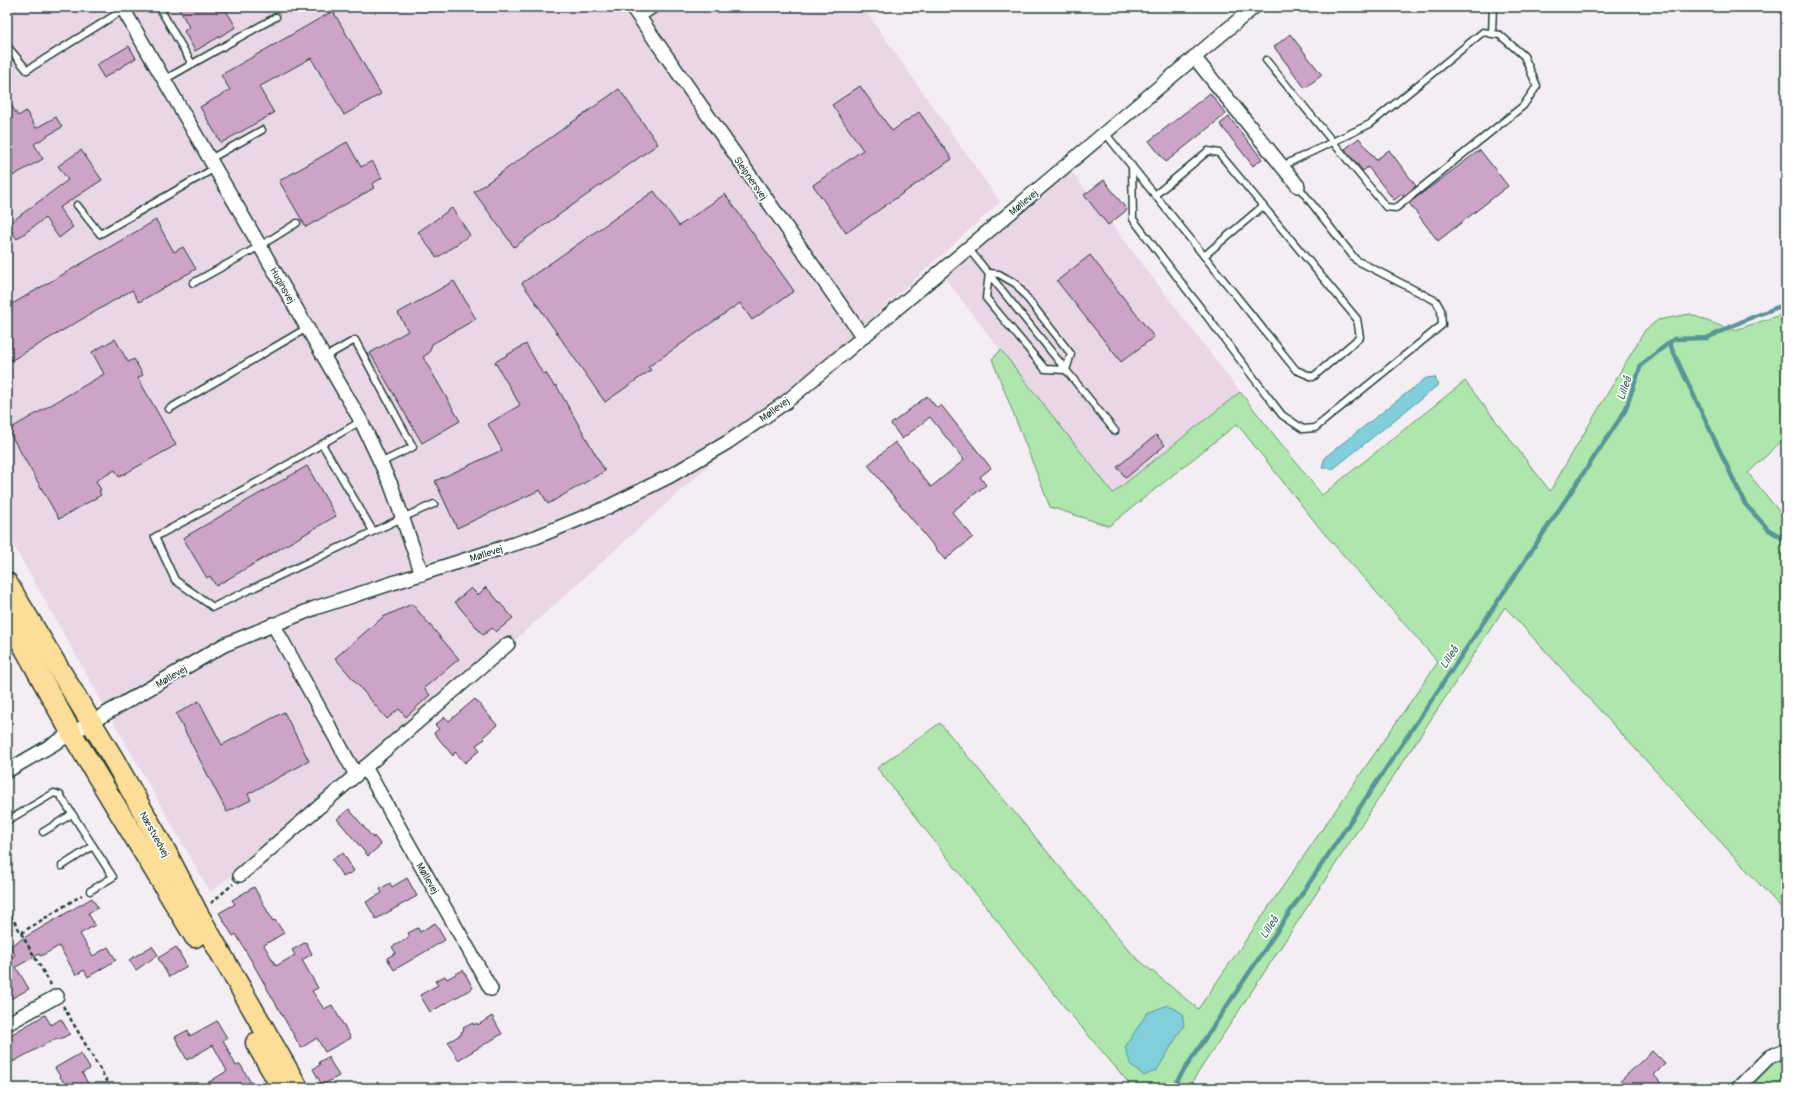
<svg xmlns="http://www.w3.org/2000/svg" width="1793" height="1095" font-family="Pangolin,sans-serif">
<style>
.built{fill:#e9d7e7}
.green{fill:#ade7ab;stroke:#669270}
.water{fill:#80cfdd;stroke:#599599}
.lines{fill:none;stroke-linecap:round;stroke-linejoin:round}
.stream{stroke:#599599;stroke-width:4.5}
.building{fill:#cea3c8;stroke:#1f3d34}
.lane-casing{stroke:#1f3d34;stroke-width:9}
.street-casing{stroke:#1f3d34;stroke-width:16}
.primary-casing{stroke:#1f3d34;stroke-width:23}
.path{stroke:#1f3d34;stroke-width:2.5;stroke-dasharray:4 3;stroke-linecap:butt}
.lane{stroke:#fff;stroke-width:6}
.street{stroke:#fff;stroke-width:13}
.primary{stroke:#fedd96;stroke-width:20}
.labels{text-anchor:middle;stroke-width:3.5;stroke-linejoin:round;paint-order:stroke}
.street-label{font-size:10px;fill:#1f3d34;stroke:#fff}
.water-label{font-size:11px;font-style:italic;fill:#37625e;stroke:#fff}
</style>
<rect width="100%" height="100%" fill="#f5edf4"/>
<filter id="ink" filterUnits="userSpaceOnUse"><feTurbulence type="fractalNoise" baseFrequency=".025" numOctaves="2"/><feDisplacementMap in="SourceGraphic" scale="8" xChannelSelector="R" yChannelSelector="G"/><feConvolveMatrix kernelMatrix="1 2 1 2 8 2 1 2 1" color-interpolation-filters="sRGB"/></filter>
<g filter="url(#ink)">
<!-- built -->
<g class="built">
<polygon points="7,7 863,7 1000,202 374,768 210,892 7,534"/>
<polygon points="1072,172 1240,392 1113,493 1024,381 945,278"/>
</g>
<!-- green -->
<g class="green">
<polygon points="1786,313 1786,437 1748,473 1786,520 1786,913 1505,607 1188,1088 1133,1088 1067,1010 877,768 940,723 1134,956 1198,1009 1438,662 1323,532 1237,424 1109,526 1050,507 992,359 1001,350 1113,493 1240,392 1322,495 1465,381 1550,491 1645,330 1658,320 1690,314 1715,324 1735,330"/>
<polygon points="1786,1053 1786,1088 1746,1088 1774,1061"/>
</g>
<!-- water -->
<g class="water">
<polygon points="1435,377 1438,385 1333,469 1322,468 1325,457 1426,378"/>
<polygon points="1168,1005 1182,1013 1184,1025 1157,1070 1144,1076 1131,1065 1125,1047 1147,1013"/>
</g>
<g class="lines">
<!-- stream -->
<g class="stream">
<polyline points="1669,343 1745,504 1769,530 1786,540"/>
<polyline points="1172,1088 1625,411 1641,365 1674,339 1707,338 1745,320 1786,304"/>
</g>
</g>
<!-- building -->
<g class="building">
<polygon points="178,7 224,7 236,27 195,51 184,31 189,27"/>
<polygon points="333,11 381,94 344,115 311,58 259,87 274,113 221,143 200,107 230,90 221,75"/>
<polygon points="1290,34 1322,75 1305,88 1274,47"/>
<polygon points="129,46 136,58 104,78 96,65"/>
<polygon points="860,86 892,131 919,112 952,159 846,233 813,185 863,150 832,105"/>
<polygon points="619,89 658,144 514,247 474,192"/>
<polygon points="1210,93 1226,114 1166,162 1149,141"/>
<polygon points="7,98 18,116 26,111 36,128 56,117 62,127 34,144 43,159 7,179"/>
<polygon points="1229,117 1262,159 1253,166 1220,124"/>
<polygon points="1359,138 1376,160 1389,150 1416,186 1404,196 1402,194 1394,200 1368,167 1363,171 1345,149"/>
<polygon points="347,142 361,167 372,161 382,178 372,184 374,188 306,227 279,181"/>
<polygon points="81,150 102,180 59,208 73,227 59,238 45,218 17,239 7,225 68,180 58,166"/>
<polygon points="1480,150 1508,186 1438,241 1409,203"/>
<polygon points="1104,180 1127,210 1108,225 1084,195"/>
<polygon points="654,191 679,226 725,194 794,291 752,320 740,303 648,367 651,370 605,402 522,283"/>
<polygon points="452,208 470,235 437,258 418,232"/>
<polygon points="156,220 174,252 183,247 196,269 139,302 132,290 7,363 7,307"/>
<polygon points="1090,255 1154,337 1121,362 1057,281"/>
<polygon points="454,281 476,319 432,344 429,353 423,357 460,421 422,443 370,353 408,331 398,313"/>
<polygon points="115,339 128,362 134,359 143,375 138,378 176,445 119,477 115,470 96,481 101,490 99,491 101,495 59,519 8,430 104,374 92,352"/>
<polygon points="526,344 543,374 546,373 554,386 556,385 605,471 548,504 540,490 457,528 435,481 502,450 488,424 520,405 495,362"/>
<polygon points="927,396 937,408 941,405 991,468 980,477 986,485 952,512 973,537 945,560 868,465 895,442 931,487 964,460 930,417 902,439 891,424"/>
<polygon points="1156,435 1165,445 1126,478 1117,467"/>
<polygon points="307,466 336,516 216,586 210,576 207,578 183,538"/>
<polygon points="486,587 513,618 496,632 492,628 483,635 455,602 471,588 478,595"/>
<polygon points="412,604 459,659 424,688 430,695 406,717 399,709 387,719 335,658 383,617"/>
<polygon points="475,699 497,725 483,737 485,739 476,745 480,750 465,763 455,752 453,756 434,733 439,729 435,725 445,717 449,721"/>
<polygon points="199,701 222,745 284,712 309,761 248,794 251,800 227,812 176,714"/>
<polygon points="349,809 373,838 374,836 381,845 368,856 337,819"/>
<polygon points="343,853 354,871 343,877 332,859"/>
<polygon points="407,878 417,896 376,919 366,902 382,893 380,889 390,883 392,887"/>
<polygon points="254,887 273,921 275,920 284,933 264,945 276,966 295,955 292,950 306,942 312,954 302,960 318,988 312,991 324,1009 332,1005 351,1038 325,1052 317,1038 301,1048 236,934 233,936 219,913 235,904 232,900"/>
<polygon points="92,898 98,908 88,913 95,925 80,934 93,956 108,947 116,960 88,977 84,970 76,975 59,946 43,955 40,956 39,954 16,967 29,989 7,1001 7,951 11,958 15,955 10,946"/>
<polygon points="435,923 445,940 394,970 387,958 396,953 392,947 410,937 408,933 418,928 420,932"/>
<polygon points="152,946 158,955 136,970 129,960"/>
<polygon points="176,947 187,966 169,977 158,958"/>
<polygon points="463,970 473,988 430,1012 420,995 438,985 435,981 445,976 447,979"/>
<polygon points="45,1015 51,1025 61,1019 70,1034 58,1040 57,1038 7,1065 7,1037"/>
<polygon points="492,1016 502,1034 458,1060 448,1042 462,1034 461,1032 464,1030 463,1028 473,1023 474,1025 477,1023 478,1025"/>
<polygon points="217,1021 227,1038 223,1040 236,1066 240,1064 254,1088 199,1088 227,1071 213,1045 187,1060 175,1037 188,1030 190,1036"/>
<polygon points="1652,1051 1665,1064 1654,1075 1665,1088 1613,1088"/>
<polygon points="81,1053 90,1069 82,1073 91,1088 67,1088 55,1068"/>
<polygon points="328,1057 339,1076 322,1085 313,1069 320,1065 319,1062"/>
</g>
<g class="lines">
<defs>
<g id="lane">
<polyline points="159,7 192,64 164,80"/>
<polyline points="640,19 658,7"/>
<polyline points="1492,34 1493,7"/>
<polyline points="7,46 27,70 123,10"/>
<polyline points="1266,60 1386,207 1396,208 1523,106 1537,86 1524,56 1500,35 1483,32 1370,124 1282,166"/>
<polyline points="192,64 276,17"/>
<polyline points="1105,133 1296,370 1313,377 1360,337 1357,319 1219,153 1208,151 1155,195"/>
<polyline points="210,159 262,130"/>
<polyline points="1132,166 1133,219 1282,415 1303,429 1315,428 1442,325 1441,310 1436,301 1356,260 1298,186"/>
<polyline points="77,205 100,234 215,168"/>
<polyline points="968,248 1115,431"/>
<polyline points="1204,256 1263,206"/>
<polygon points="989,273 999,274 1016,284 1071,354 1066,370 1045,369 986,298"/>
<polyline points="193,283 260,246 297,223"/>
<polyline points="325,357 355,340 413,447 380,463"/>
<polyline points="169,409 307,328"/>
<polyline points="361,421 263,479 155,537 175,580 213,607 402,518 434,504"/>
<polyline points="322,444 373,531"/>
<polyline points="7,821 54,793 60,795 113,877 90,891"/>
<polyline points="43,832 72,814"/>
<polyline points="62,866 93,846"/>
</g>
<g id="street">
<polyline points="122,7 361,421 391,485 422,574"/>
<polyline points="632,7 863,337"/>
<polyline points="1194,57 1298,186"/>
<polyline points="273,624 356,775"/>
<polyline points="365,767 491,989"/>
<polyline points="7,771 224,645 315,608 536,537 606,508 670,476 728,442 786,402 1254,7"/>
<polyline points="240,875 508,644"/>
<polyline points="7,1024 57,996"/>
<polyline points="1738,1088 1769,1057 1786,1050"/>
</g>
<g id="primary">
<polyline points="7,583 114,760 167,854 198,914 298,1088"/>
<polyline points="7,616 72,734 195,937"/>
<polyline points="256,1043 282,1088"/>
</g>
</defs>
<!-- lane casing -->
<use href="#lane" class="lane-casing"/>
<!-- street casing -->
<use href="#street" class="street-casing"/>
<!-- primary casing -->
<use href="#primary" class="primary-casing"/>
<!-- path -->
<g class="path">
<polyline points="211,903 233,884"/>
<polyline points="7,909 51,985"/>
<polyline points="21,933 82,895"/>
<polyline points="63,1006 111,1088"/>
</g>
<!-- lane -->
<use href="#lane" class="lane"/>
<!-- street -->
<use href="#street" class="street"/>
<!-- primary -->
<use href="#primary" class="primary"/>
</g>
</g>
<g class="labels">
<!-- street labels -->
<g class="street-label">
<text transform="translate(751 178) rotate(55)" y="4">Sleipnersvej</text>
<text transform="translate(1023 202) rotate(-40)" y="4">Møllevej</text>
<text transform="translate(283 285) rotate(60)" y="4">Huginsvej</text>
<text transform="translate(774 409) rotate(-36)" y="4">Møllevej</text>
<text transform="translate(486 553) rotate(-18)" y="4">Møllevej</text>
<text transform="translate(171 676) rotate(-30)" y="4">Møllevej</text>
<text transform="translate(155 834) rotate(61)" y="4">Næstvedvej</text>
<text transform="translate(428 878) rotate(60)" y="4">Møllevej</text>
</g>
<!-- water labels -->
<g class="water-label">
<text transform="translate(1624 388) rotate(-71)" y="4">Lilleå</text>
<text transform="translate(1449 657) rotate(-56)" y="4">Lilleå</text>
<text transform="translate(1269 927) rotate(-56)" y="4">Lilleå</text>
</g>
</g>
<!-- margin -->
<rect width="1793" height="1095" fill="none" stroke="#fff" stroke-width="24"/>
<rect x="12" y="12" width="1769" height="1071" fill="none" stroke="#1f3d34" stroke-width="1.5" filter="url(#ink)"/>
</svg>
